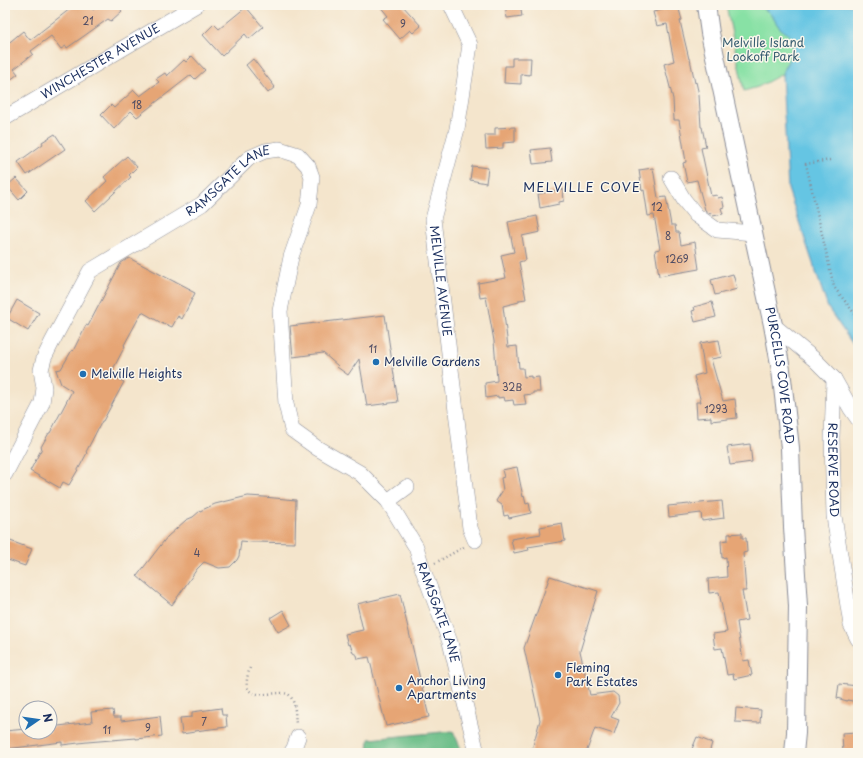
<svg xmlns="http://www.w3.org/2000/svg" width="863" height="758" font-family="'Playpen Sans',sans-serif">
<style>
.green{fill:#88e1a5;stroke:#528882}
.forest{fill:#6ebf8a;stroke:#447774}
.water{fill:#65c5e3;stroke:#407aa0}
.building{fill:#e6a575}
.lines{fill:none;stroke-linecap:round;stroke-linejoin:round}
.minor-casing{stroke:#888a95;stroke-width:16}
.major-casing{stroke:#888a95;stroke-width:20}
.path{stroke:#888a95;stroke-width:2.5;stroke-dasharray:1 3;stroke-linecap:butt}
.minor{stroke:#fff;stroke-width:15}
.major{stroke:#fff;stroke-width:18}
.poi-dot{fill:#1f6fb2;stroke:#fbf7ec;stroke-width:1.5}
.labels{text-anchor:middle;stroke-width:3;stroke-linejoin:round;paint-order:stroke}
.number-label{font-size:10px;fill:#4e4c64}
.park-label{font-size:12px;fill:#365c70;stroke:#fbf7ec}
.street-label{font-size:12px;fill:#1b2f5e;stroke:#fbf7ec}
.poi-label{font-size:12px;fill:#1b2f5e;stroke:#fbf7ec;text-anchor:start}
.neighbourhood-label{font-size:13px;letter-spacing:1px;fill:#1b2f5e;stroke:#fbf7ec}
</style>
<rect width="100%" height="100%" fill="#fbf7ec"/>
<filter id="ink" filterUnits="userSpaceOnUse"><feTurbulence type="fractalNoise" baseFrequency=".025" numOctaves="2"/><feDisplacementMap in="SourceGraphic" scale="8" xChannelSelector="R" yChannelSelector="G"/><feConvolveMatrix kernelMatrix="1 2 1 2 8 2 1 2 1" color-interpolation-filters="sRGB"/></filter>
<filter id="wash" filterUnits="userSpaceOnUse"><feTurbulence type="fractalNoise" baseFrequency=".012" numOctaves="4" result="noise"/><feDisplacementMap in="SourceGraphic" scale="16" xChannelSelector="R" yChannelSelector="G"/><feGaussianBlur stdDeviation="0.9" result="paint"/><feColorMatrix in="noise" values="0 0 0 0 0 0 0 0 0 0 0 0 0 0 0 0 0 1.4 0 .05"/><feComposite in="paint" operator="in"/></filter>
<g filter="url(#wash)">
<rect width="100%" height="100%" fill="#f4e5cc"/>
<!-- green -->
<path class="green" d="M726,5C737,5 750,3 760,7C765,8 769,13 772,16C776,20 777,26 781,29C788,35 793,34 793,45C793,56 785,64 782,74L758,87L744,91Z"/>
<!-- forest -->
<polygon class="forest" points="453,731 463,753 368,753 369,739"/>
<!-- water -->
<path class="water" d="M751,5H858V352L828,308L788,189L782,74C785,63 794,56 793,45C792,33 788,35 781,29C778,26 776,22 774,19C768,9 761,7 751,5Z"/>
<g id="blocks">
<!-- building -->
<g class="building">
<polygon points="75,5 90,5 93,10 99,5 117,5 122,11 111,21 108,19 67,48 66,46 61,49 51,36 31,51 33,54 14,69 18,74 5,84 5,46 23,31 30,40"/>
<polygon points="379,5 402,5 421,26 413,33 410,30 400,39 383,19 388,16"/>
<polygon points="505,5 520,5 522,16 507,18"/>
<polygon points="678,6 682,20 680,21 689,59 690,59 695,83 696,82 699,95 701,127 702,127 706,147 701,148 711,196 717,195 718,198 722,197 724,207 721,208 723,214 713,216 712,213 710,214 705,210 697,180 687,182 683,163 686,162 679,120 674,120 673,99 664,64 674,61 671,46 667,24 657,26 653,12"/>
<polygon points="246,7 263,27 249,39 245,34 222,56 203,35 214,24 219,29"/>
<polygon points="192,56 205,70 195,79 191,75 137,117 131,111 114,129 101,115 111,105 114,108 134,90 140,96 159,82 156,79 165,73 167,76 184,60 186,62"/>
<polygon points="512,58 531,58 530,75 521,74 521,84 504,83 505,66 512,66"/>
<polygon points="253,59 275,87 268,93 246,65"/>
<polygon points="515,127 515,142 503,143 503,148 486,149 485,135 495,135 495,128"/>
<polygon points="55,134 65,149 27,175 18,162 43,144 42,142"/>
<polygon points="550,148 552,162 533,164 531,150"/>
<polygon points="127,156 137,167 129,175 131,177 95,211 86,201 107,181 104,177"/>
<polygon points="472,166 488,168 486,183 470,180"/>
<polygon points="653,168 658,198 666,197 671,225 675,225 676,232 679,232 681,245 695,242 699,269 659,276 655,250 660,249 654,215 648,216 644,190 642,191 639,170"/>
<polygon points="16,178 28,191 19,200 7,186"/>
<polygon points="563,189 564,201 559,202 559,204 540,208 538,194"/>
<polygon points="537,216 540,232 522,236 526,260 519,262 526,299 519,300 519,302 503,306 508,347 517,346 519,368 523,368 524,377 531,376 531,378 539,377 540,392 533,392 533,394 524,395 526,404 514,405 513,400 505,401 504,397 498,398 498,396 486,398 485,383 497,381 497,379 494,341 486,297 480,298 478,283 506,278 501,255 514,252 508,222"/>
<polygon points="129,258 175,282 175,281 190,289 189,290 195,293 182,319 178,316 172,327 165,324 165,325 142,312 124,345 125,346 110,375 124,382 103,421 102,421 86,452 87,453 79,468 69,485 63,482 60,488 30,471 42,448 41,447 49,433 50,433 72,391 61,384 56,370 61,369 72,350 73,351 86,325 88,326 121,263"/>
<polygon points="733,274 737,289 715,295 711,280"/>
<polygon points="17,300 39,313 28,331 7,318"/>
<polygon points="712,302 716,317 695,322 692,311 695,310 694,307"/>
<polygon points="385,315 398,402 367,406 359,359 348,375 337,367 338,366 323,353 293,357 290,326"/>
<polygon points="719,340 722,357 711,359 723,401 735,399 737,418 711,421 711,417 697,418 696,402 701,402 694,376 705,373 700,343"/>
<polygon points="750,444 752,462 730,465 727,447"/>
<polygon points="517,467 523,497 524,496 526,504 529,503 531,513 509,518 508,515 504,516 502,505 496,501 503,490 501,478 504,477 502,470"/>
<polygon points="248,496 264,497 296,500 295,543 256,542 252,542 241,541 239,556 237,560 230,567 219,568 204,562 197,569 172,605 137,576 167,537 186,520 193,517 200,511 215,504"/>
<polygon points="722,501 724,518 702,521 701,513 669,517 668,506"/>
<polygon points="562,523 565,541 528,547 529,550 514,553 511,539 541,534 540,527"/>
<polygon points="742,533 742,538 746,538 747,552 743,553 746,591 742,591 747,620 737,622 743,661 749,660 752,675 734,679 733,674 727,675 722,648 715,649 713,634 727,632 719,592 709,593 708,579 727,577 726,557 722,558 721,541 728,540 728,534"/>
<polygon points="5,539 32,549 25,566 5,559"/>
<polygon points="550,576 598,591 580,651 590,695 613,692 618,696 619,703 611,717 619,720 614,734 595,728 586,753 531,753 540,720 524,648"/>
<polygon points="400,594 429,717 386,726 369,657 358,659 357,655 353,653 350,644 348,645 345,634 363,630 357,604"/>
<polygon points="283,610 291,625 278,632 270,618"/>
<polygon points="839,684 858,686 858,702 847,700 847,701 837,698"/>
<polygon points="221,708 222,715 226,715 227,727 195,731 195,732 182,734 180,718 192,717 192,712"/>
<polygon points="736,708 761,710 760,723 735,722"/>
<polygon points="113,710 114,717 121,717 121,721 160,716 162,736 136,739 136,738 87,742 62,745 62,742 6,749 5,731 26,729 26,732 50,732 50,727 92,722 91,712"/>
<polygon points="856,732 856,739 858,739 858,753 843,753 842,733"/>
<polygon points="697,737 712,743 709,753 695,753 696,751 692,749"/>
</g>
</g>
</g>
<g filter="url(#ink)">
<use href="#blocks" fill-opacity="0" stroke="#888a95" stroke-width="1"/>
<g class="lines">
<defs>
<g id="minor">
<path id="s1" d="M451,5L470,45L457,129L433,219L470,528L475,540"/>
<path id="s2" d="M5,118L196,5"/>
<polyline points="671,178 684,200 696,215 717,230 754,233"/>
<polyline points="773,325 815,360 834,379 851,409 858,419"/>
<path id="s3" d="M834,379L832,438L834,516L851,625L858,639"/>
<path id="s4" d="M5,474L42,403L44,388L41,370L44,358L52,342L90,271L202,204L249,158L265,151L279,149L298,155L308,166L312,177L309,205L291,257L280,311L286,404L292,430L317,448L360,473L388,501L416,547L423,570L450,642L477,753"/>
<polyline points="388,501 407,487"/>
<polyline points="291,753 294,748 298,737"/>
</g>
<g id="major">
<path id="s5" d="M706,5L710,33L773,325L781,370L790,448L793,527L798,606L796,733L794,753"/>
</g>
</defs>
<!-- minor casing -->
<use href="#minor" class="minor-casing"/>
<!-- major casing -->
<use href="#major" class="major-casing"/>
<!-- path -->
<g class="path">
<polyline points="830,160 806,164 834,287 858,318"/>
<polyline points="435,563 464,547"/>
<path d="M250,668C248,673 246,681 247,686C251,703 283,687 290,696C296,703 295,716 296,724"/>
</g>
<!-- minor -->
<use href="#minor" class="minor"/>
<!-- major -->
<use href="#major" class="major"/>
</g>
</g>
<!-- markers -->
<g class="poi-dot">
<circle cx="376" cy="362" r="4"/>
<circle cx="83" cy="374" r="4"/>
<circle cx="558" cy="675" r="4"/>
<circle cx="399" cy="688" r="4"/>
</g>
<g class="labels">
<!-- number labels -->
<g class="number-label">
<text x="88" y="25">21</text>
<text x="403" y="28">9</text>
<text x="137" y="109">18</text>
<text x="657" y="211">12</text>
<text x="668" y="240">8</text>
<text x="677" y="263">1269</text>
<text x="373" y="353">11</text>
<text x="512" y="391">32B</text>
<text x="716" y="413">1293</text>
<text x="197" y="557">4</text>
<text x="204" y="726">7</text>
<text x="148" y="732">9</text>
<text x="107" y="734">11</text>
</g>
<!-- park labels -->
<g class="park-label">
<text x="763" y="47">Melville Island<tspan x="763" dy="14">Lookoff Park</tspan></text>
</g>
<!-- street labels -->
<g class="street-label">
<text dy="4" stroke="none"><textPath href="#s2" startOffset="111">WINCHESTER AVENUE</textPath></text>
<text dy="4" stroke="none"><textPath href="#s4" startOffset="390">RAMSGATE LANE</textPath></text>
<text dy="4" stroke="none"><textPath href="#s1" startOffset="285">MELVILLE AVENUE</textPath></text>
<text dy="4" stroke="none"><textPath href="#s5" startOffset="378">PURCELLS COVE ROAD</textPath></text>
<text dy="4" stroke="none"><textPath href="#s3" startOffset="91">RESERVE ROAD</textPath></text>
<text dy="4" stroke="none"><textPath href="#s4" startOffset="1000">RAMSGATE LANE</textPath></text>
</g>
<!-- poi labels -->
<g class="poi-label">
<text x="384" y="366">Melville Gardens</text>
<text x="91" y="378">Melville Heights</text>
<text x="566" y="672">Fleming<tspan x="566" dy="14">Park Estates</tspan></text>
<text x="407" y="685">Anchor Living<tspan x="407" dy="14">Apartments</tspan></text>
</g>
<!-- neighbourhood labels -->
<g class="neighbourhood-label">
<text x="582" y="192">MELVILLE COVE</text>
</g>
</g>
<!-- margin -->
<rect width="863" height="758" fill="none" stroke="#fbf7ec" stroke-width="20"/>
<!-- north arrow -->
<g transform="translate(38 720) rotate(77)"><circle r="19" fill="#fbf7ec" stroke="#a1a7b3"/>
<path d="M0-3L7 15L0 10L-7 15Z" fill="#1f6fb2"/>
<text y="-6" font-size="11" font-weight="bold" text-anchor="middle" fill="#1b2f5e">N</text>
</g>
</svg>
